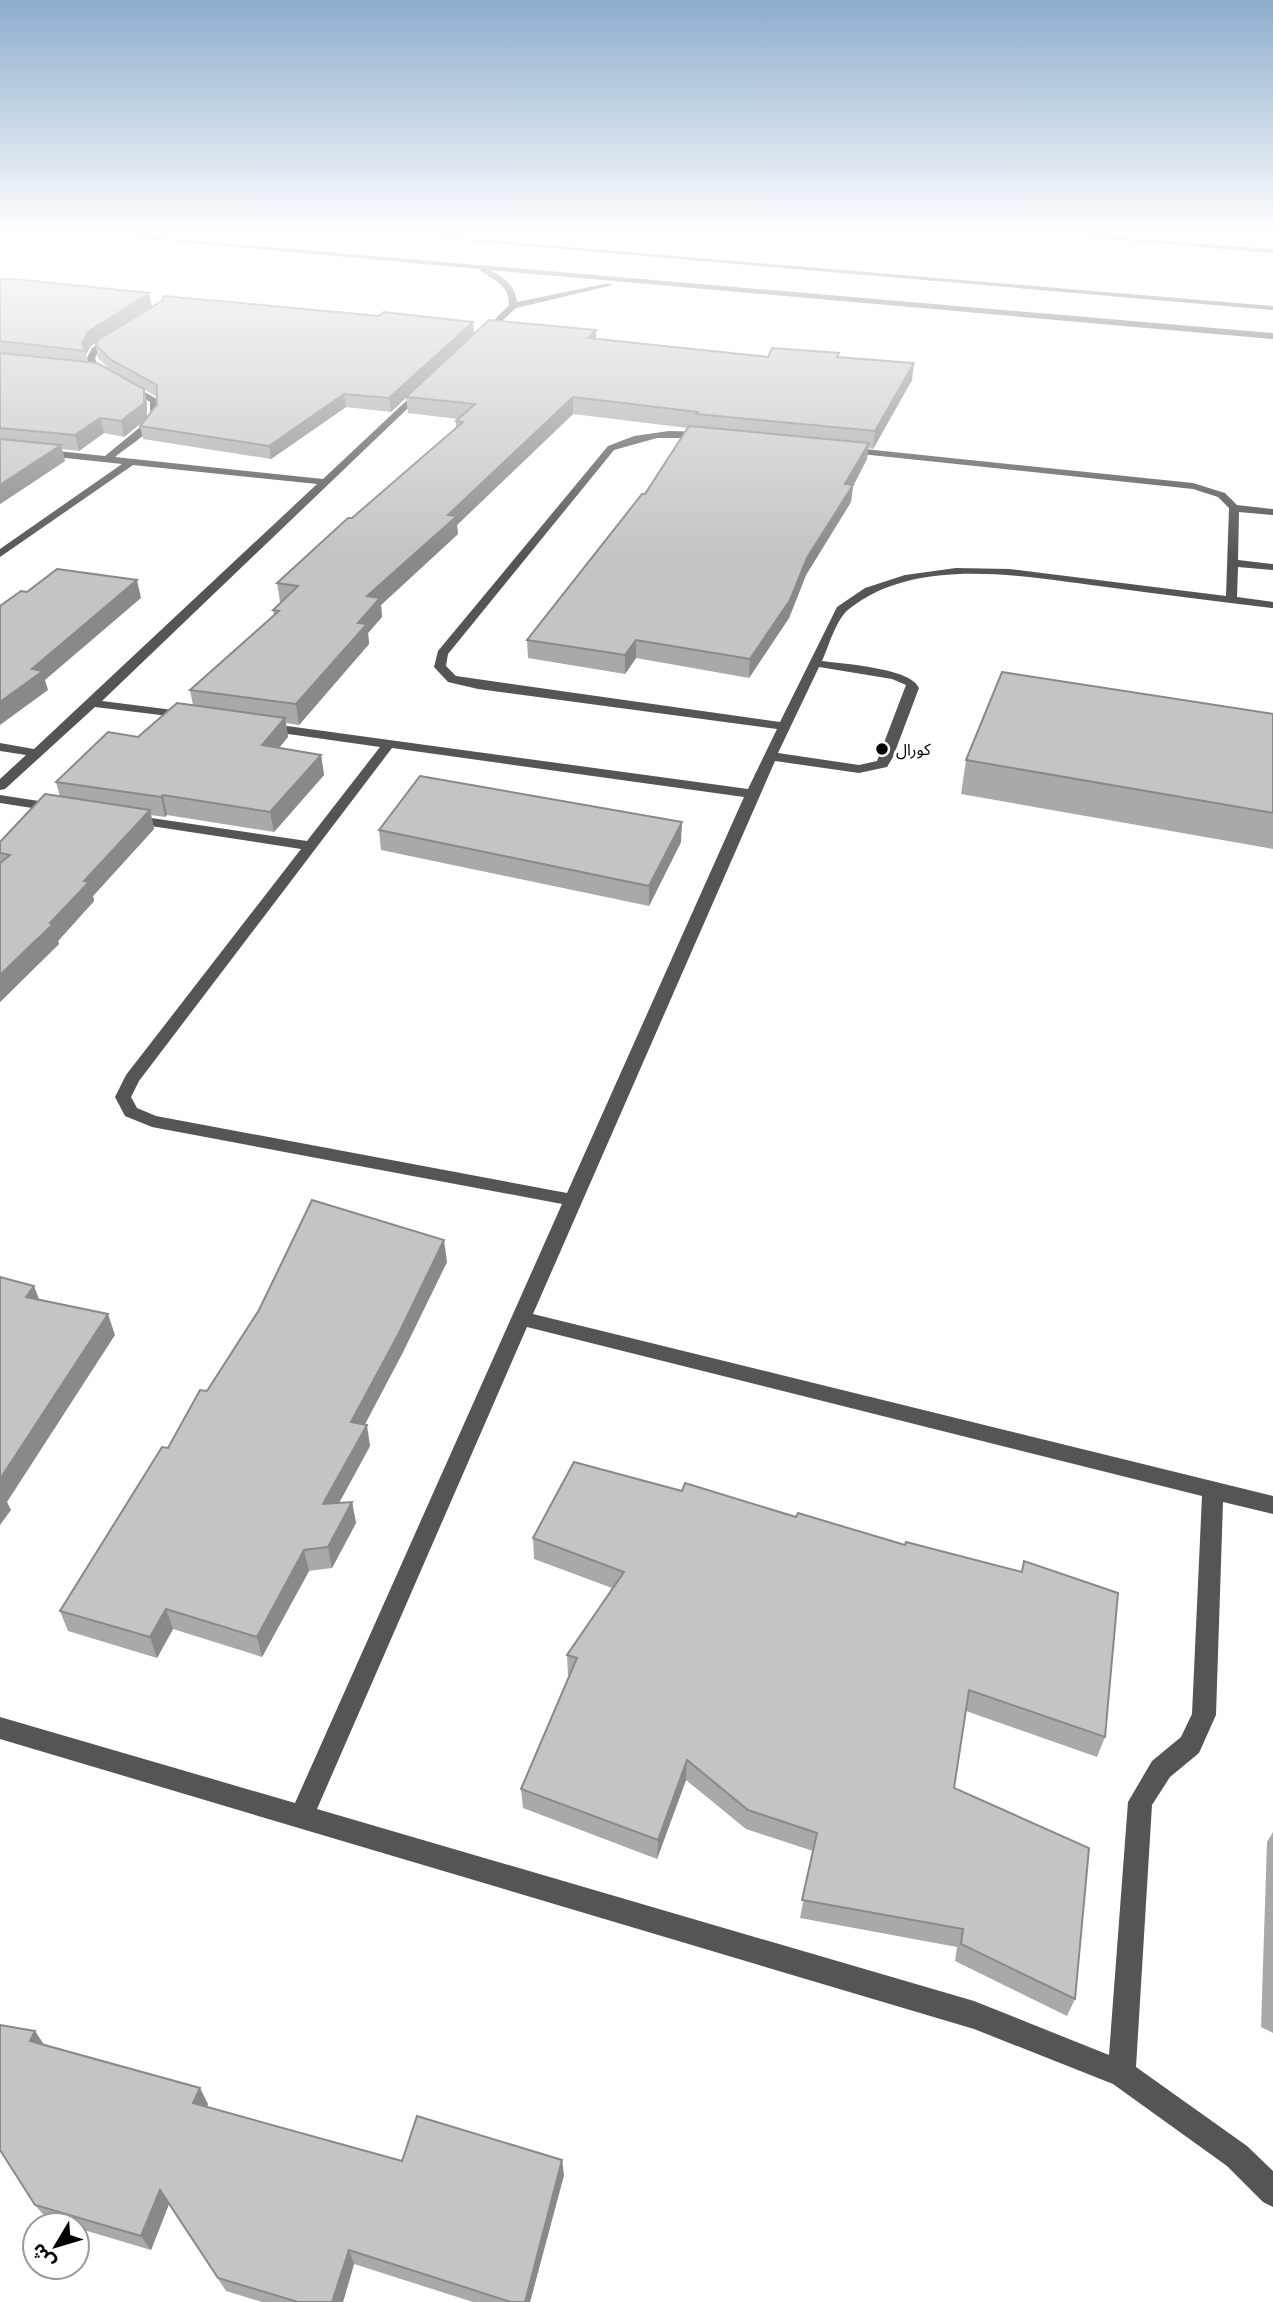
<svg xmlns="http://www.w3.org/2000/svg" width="1273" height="2302" font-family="Raleway,'Noto Sans Arabic',sans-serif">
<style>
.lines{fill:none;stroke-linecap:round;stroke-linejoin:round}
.minor{fill:#555;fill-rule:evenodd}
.wall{fill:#a9a9a9;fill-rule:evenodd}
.shaded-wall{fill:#898989}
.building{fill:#c4c4c4;stroke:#898989;stroke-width:2}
.poi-dot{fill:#000;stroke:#fff;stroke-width:2.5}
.labels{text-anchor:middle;stroke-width:6;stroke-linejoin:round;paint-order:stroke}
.far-poi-label{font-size:16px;fill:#000;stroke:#fff;text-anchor:start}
</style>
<rect width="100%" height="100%" fill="#fff"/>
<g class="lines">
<!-- minor -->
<g class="minor">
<path d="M82,233H105L1273,333V339L489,270C504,277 515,285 517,302L609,283L613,285L516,308L481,340L477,337L509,305C509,282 492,281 479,269Z"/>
<polygon points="376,233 400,233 1273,306 1273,310"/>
<polygon points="1032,233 1058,233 1273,249 1273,253"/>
<path d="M113,335L120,337L99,351L95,358L97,365L157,399C168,425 133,442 115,457L323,479L421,387L428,389L102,701L189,712L193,713V719L95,707L5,789L0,790V779L26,755L0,751V743L34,749L317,484L133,465L0,557V549L122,464L0,451V445L105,456L150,419V402L89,366L87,358L92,348Z"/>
<path d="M669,431L705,432L710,435L705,438H657L614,450L448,654L446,666L456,676L780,722L837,607L865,588L905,575L956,568L1009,569L1226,596L1229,508L1218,497L1193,489L842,452L840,450L845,447L1193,483L1225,493L1237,505L1273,509V515L1239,512L1238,560L1273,564V570L1238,567L1237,597L1273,602V608C1220,602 1167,595 1114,588C1032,578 919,553 849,609C836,619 829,646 822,661C844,664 911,668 919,688L893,757L887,767L859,773L775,761L533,1314L1273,1496V1514L1223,1502L1216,1715L1199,1753L1170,1777L1152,1805L1136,2067L1247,2146L1273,2171V2207L1263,2202L1227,2166L1113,2084L974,2029L0,1739V1717L295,1803L562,1204L152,1127L125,1116L115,1097L126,1075L301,849L131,823L124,819L131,815L307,841L380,747L260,730V724L265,723L748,789L777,729L478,689L448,682L434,667L438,651L608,446L634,436ZM819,667L892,679L906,685L877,761L859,765L778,753ZM392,748L744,797L567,1193L156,1116L137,1108L131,1097L139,1081ZM527,1327L1202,1496L1192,1714L1181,1737L1152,1761L1128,1802L1109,2055L974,2001L317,1809Z"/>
<polygon points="0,795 58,804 65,808 58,812 0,803"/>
</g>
</g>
<!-- wall -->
<g class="wall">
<polygon points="1197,233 1247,233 1246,238 1197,234"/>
<path d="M0,279L149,293L152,307L379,316L473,322L474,334L596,339L768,357L839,353V357L912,380L873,449L868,448L867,459L853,486L851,502L806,575L789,618L749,678L636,658L625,674L528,658L527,640L645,494L688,428L573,414L457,525L458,534L381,605L382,617L368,633L369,644L299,725L286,723L288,737L279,748L321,755L324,775L274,832L167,815L165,817L151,815L154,829L93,896L94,901L58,941L59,944L0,1002V842L60,797L56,782L138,737L193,705L190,690L274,616L273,610L281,602H280L277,583L456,428V421L458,419L408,413L406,397L391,412L346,407L271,459L143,439L140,426L145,420L124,437L104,433L79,451L62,449L65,461L0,504ZM98,341L96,345L98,358L111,371L88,362L86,354L91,346ZM145,390L157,397V405L147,417V404Z"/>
<polygon points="1273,714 1273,849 961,794 966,760"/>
<polygon points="379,830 681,842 649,906 381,850"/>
<polygon points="447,1262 402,1354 365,1424 370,1446 339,1503 352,1502 356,1523 332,1568 309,1571 262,1657 173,1629 157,1658 68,1631 60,1611 207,1391"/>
<polygon points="682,1491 796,1517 905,1545 1021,1572 1024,1561 1105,1737 1097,1757 966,1711 954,1788 1075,1999 1067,2016 955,1961 957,1947 800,1918 813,1851 746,1829 686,1780 657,1859 523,1808 521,1789 570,1675 568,1675 567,1655 612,1588 534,1559 533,1538"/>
<polygon points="1273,1832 1273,2033 1261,2027 1267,1842"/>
<polygon points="35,2031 44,2045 208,2104 207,2107 402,2161 564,2175 530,2302 473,2302 354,2264 343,2302 262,2302 226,2291 169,2204 151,2250 77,2228 77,2225 67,2225 47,2219 35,2205"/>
</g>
<!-- shaded-wall -->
<g class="shaded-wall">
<polygon points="149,293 152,307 91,346 86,354 82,343 88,332"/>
<polygon points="473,322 474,334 391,412 389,398"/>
<polygon points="596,330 596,345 588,338"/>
<polygon points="914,363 912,380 873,449 875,431"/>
<polygon points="144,389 147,404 147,418 124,437 121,421"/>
<polygon points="344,394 346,407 271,459 269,446"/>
<polygon points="573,397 573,414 457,525 458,534 381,605 382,617 368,633 369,644 299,725 296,704 358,623 367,596 448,515"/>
<polygon points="100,418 104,433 79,451 75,435"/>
<polygon points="869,443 867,459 853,486 851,502 806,575 789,618 749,678 750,659 807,558 845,484"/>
<polygon points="61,445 65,461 0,504 0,485"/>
<polygon points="137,580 141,598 45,680 48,690 0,725 0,702 32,669"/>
<polygon points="636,640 636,658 625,674 625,655"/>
<polygon points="285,718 288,737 265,764 262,745"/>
<polygon points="321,755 324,775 274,832 270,812"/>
<polygon points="163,795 167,815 165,817 161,797"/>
<polygon points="150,810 154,829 93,896 94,901 58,941 59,944 0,1002 0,975 50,923 84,881"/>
<polygon points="682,822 681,842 649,906 649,886"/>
<polygon points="444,1240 447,1262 402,1354 355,1443 351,1422"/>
<polygon points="34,1286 42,1307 26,1297"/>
<polygon points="108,1314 115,1335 7,1502 11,1510 0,1525 0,1479"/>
<polygon points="367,1425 370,1446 327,1525 323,1504"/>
<polygon points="352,1502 356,1523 332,1568 328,1547"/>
<polygon points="304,1550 309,1571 262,1657 257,1637"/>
<polygon points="166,1609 173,1629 157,1658 150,1637"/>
<polygon points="687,1760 686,1780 657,1859 658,1840"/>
<polygon points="35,2031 46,2048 30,2041"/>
<polygon points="200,2088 208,2104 202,2119 193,2103"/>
<polygon points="562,2160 564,2175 530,2302 525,2302"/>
<polygon points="160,2190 169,2204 151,2250 141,2236"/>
<polygon points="349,2250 354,2264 343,2302 332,2302"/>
</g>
<!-- building -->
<g class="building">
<polygon points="0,279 14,279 149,293 88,332 82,343 86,351 0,341"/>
<polygon points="164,296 379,316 384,312 473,322 389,398 344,394 269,446 140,426 157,405 157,385 111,360 96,345 98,340 163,300"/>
<polygon points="489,320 596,330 588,338 768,357 772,348 839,353 837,357 914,363 875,431 696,414 698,412 573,397 448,515 457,516 367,596 380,598 358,623 367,624 296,704 190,690 279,611 273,610 298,586 277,583 348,518 352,518 463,422 456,421 475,404 406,397"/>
<polygon points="0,353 97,363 144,389 144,403 121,421 100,418 75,435 0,428"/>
<polygon points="689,426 869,443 845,484 853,485 807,558 790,600 750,659 636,640 625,655 527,640 642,494 645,494"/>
<polygon points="0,439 61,445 0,485"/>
<polygon points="57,569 137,580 32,669 43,671 0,702 0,606 21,591 27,592"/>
<polygon points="1002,672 1273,714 1273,813 966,760"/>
<polygon points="177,703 285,718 262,745 321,755 270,812 163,795 161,797 56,782 108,732 138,737"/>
<polygon points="420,776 682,822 649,886 379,830"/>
<polygon points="45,794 150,810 84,881 89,882 50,923 53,924 0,975 0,863 10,855 0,853 0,842"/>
<polygon points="312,1200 444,1240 399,1333 351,1422 367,1425 323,1504 352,1502 328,1547 304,1550 257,1637 166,1609 150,1637 60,1611 162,1447 168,1448 200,1390 207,1391 259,1310"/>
<polygon points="0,1277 34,1286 26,1297 108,1314 0,1479"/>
<polygon points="574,1462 682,1491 685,1483 796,1517 798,1513 905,1545 906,1542 1022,1572 1024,1561 1118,1593 1105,1737 969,1690 954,1788 1089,1848 1075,1999 961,1944 963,1929 802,1900 817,1833 748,1810 687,1760 658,1840 521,1789 577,1658 567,1655 624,1572 533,1538"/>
<polygon points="0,2025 35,2031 30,2041 200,2088 193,2103 402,2161 417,2116 562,2160 525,2302 511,2302 349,2250 332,2302 298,2302 218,2278 160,2190 141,2236 35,2205 0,2150"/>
</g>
<!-- sky -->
<linearGradient id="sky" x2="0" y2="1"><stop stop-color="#8cadcc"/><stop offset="0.42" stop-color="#fff"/><stop offset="1" stop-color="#fff" stop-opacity="0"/></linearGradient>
<rect width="1273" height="555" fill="url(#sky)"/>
<!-- markers -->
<circle class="poi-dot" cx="882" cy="749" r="7"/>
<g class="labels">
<!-- far-poi labels -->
<g class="far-poi-label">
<text x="896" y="755">كورال</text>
</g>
</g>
<!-- north arrow -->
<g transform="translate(56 2246) rotate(232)"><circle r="33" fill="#ffffff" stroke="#999999" stroke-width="2"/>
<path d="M0-5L12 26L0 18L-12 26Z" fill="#000000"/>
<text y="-10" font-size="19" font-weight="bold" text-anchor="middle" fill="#000000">ش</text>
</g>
</svg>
